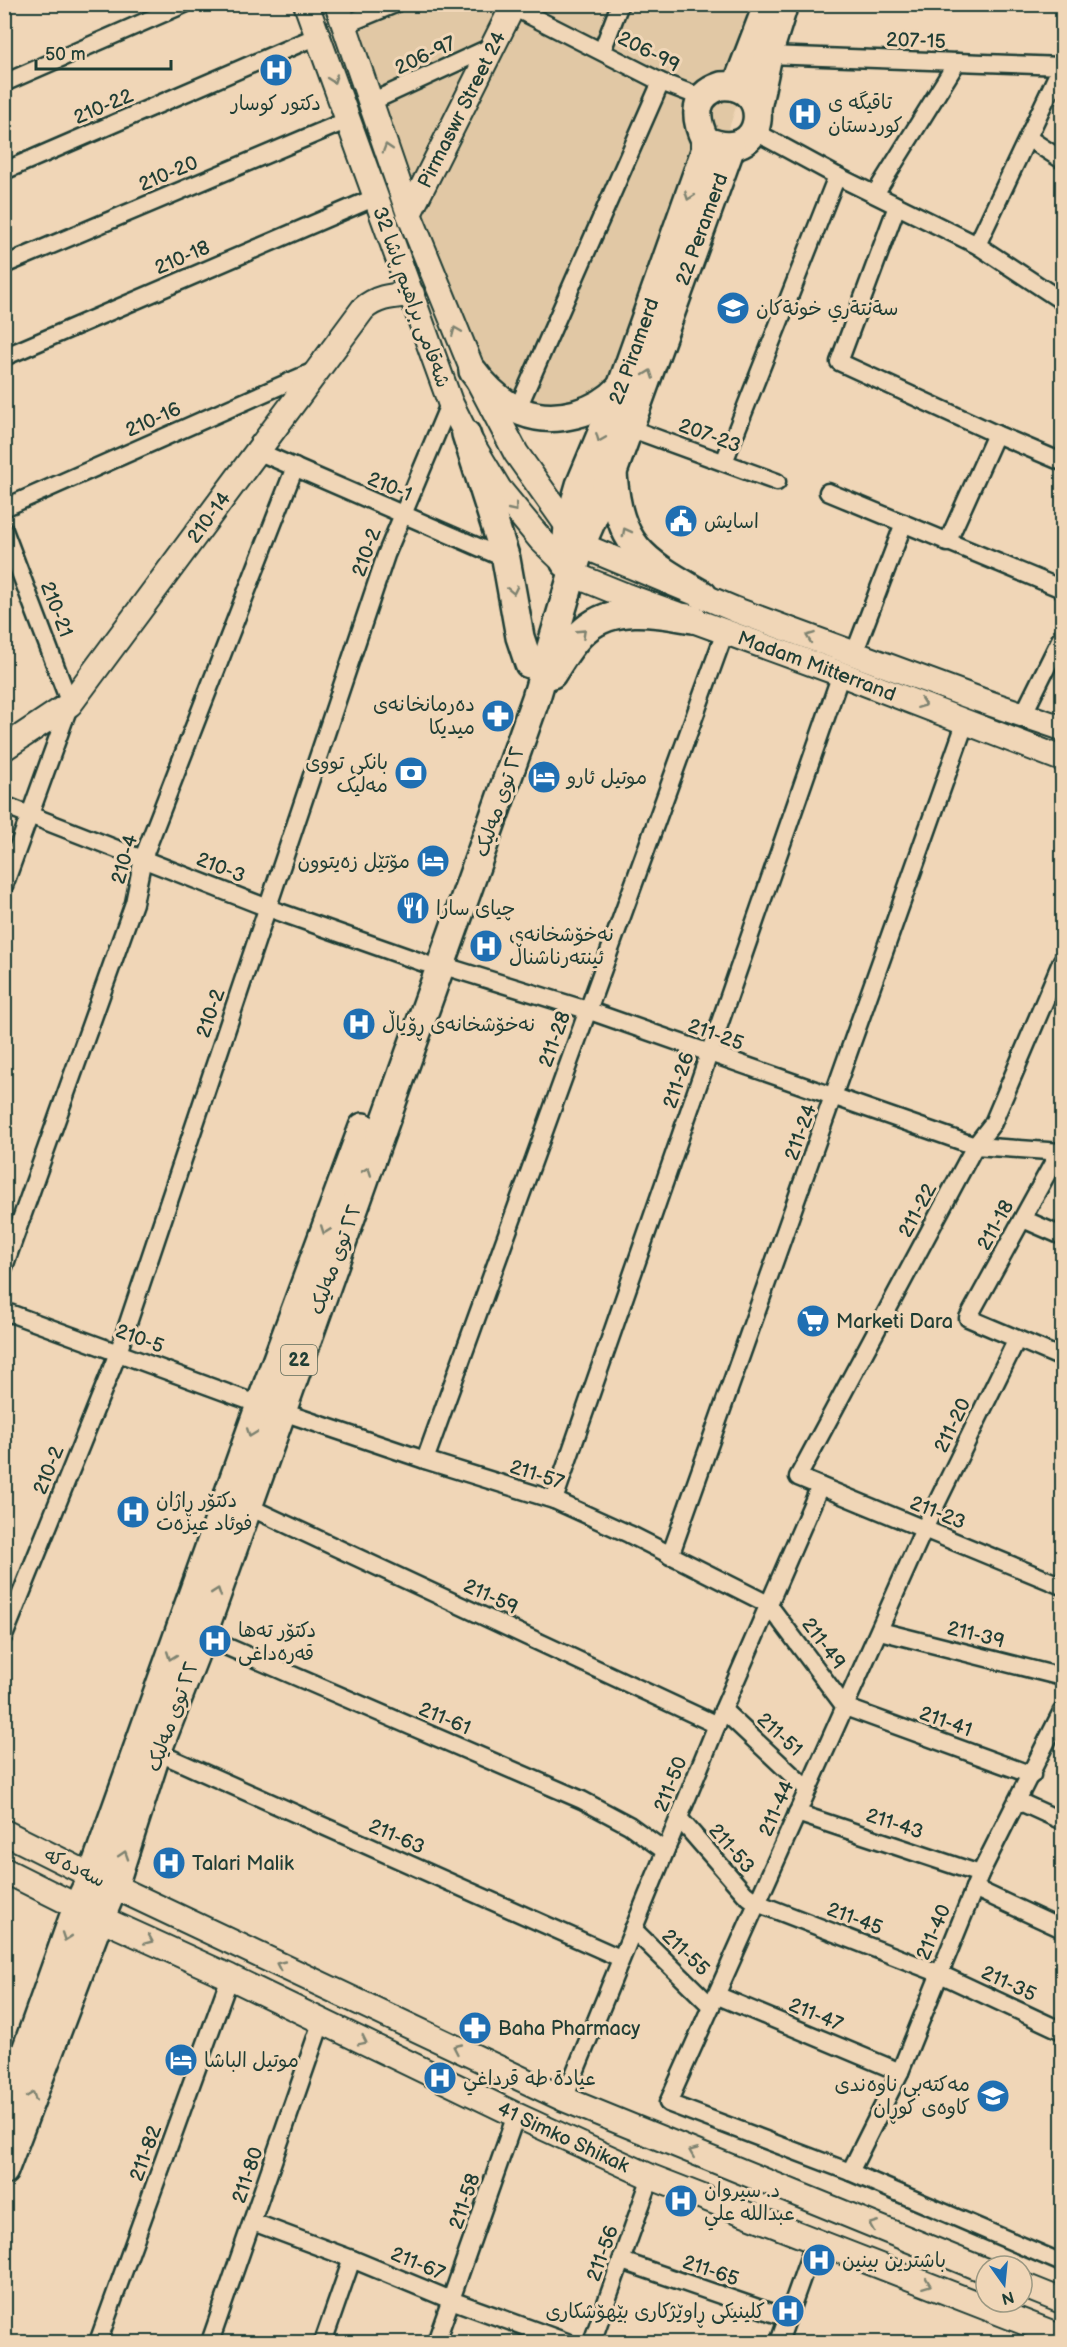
<svg xmlns="http://www.w3.org/2000/svg" width="1067" height="2347" font-family="'Balsamiq Sans','Playpen Sans Arabic',sans-serif">
<style>
.built{fill:#e1c8a5}
.lines{fill:none;stroke-linecap:round;stroke-linejoin:round}
.street-casing{stroke:#1f3d34;stroke-width:21}
.secondary-casing{stroke:#1f3d34;stroke-width:28}
.primary-casing{stroke:#1f3d34;stroke-width:32}
.street{stroke:#f0d6b7;stroke-width:16}
.secondary{stroke:#f0d6b7;stroke-width:24}
.primary{stroke:#f0d6b7;stroke-width:27}
.oneway{stroke:#7d826f}
.labels{text-anchor:middle;stroke-width:6;stroke-linejoin:round;paint-order:stroke}
.shield{fill:#f0d6b7;stroke:#5e6b5b;stroke-width:1.5}
.shield-label{font-size:18px;font-weight:bold;fill:#1f3d34}
.street-label{font-size:20px;fill:#1f3d34;stroke:#f0d6b7}
.poi-label{font-size:20px;fill:#1f3d34;stroke:#f0d6b7;text-anchor:start}
</style>
<rect width="100%" height="100%" fill="#f0d6b7"/>
<filter id="ink" filterUnits="userSpaceOnUse"><feTurbulence type="fractalNoise" baseFrequency=".0167" numOctaves="2"/><feDisplacementMap in="SourceGraphic" scale="12" xChannelSelector="R" yChannelSelector="G"/><feConvolveMatrix kernelMatrix="1 2 1 2 8 2 1 2 1" color-interpolation-filters="sRGB"/></filter>
<g filter="url(#ink)">
<!-- built -->
<polygon class="built" points="352,5 769,5 723,147 623,382 590,404 520,404 478,366 378,95"/>
<g class="lines">
<defs>
<g id="street">
<polyline points="513,7 661,82 703,98"/>
<polyline points="344,25 395,4"/>
<polyline points="602,51 620,4"/>
<polyline points="768,55 1062,66"/>
<polyline points="4,83 185,4"/>
<polyline points="371,102 495,45"/>
<polyline points="754,131 837,176 977,245 1062,301"/>
<polyline points="1028,138 1062,160"/>
<polyline points="4,171 317,36"/>
<polyline points="875,194 957,62"/>
<polyline points="897,206 839,362 996,434 1062,462"/>
<polyline points="977,245 1062,65"/>
<polyline points="4,265 348,120"/>
<polyline points="4,357 376,197"/>
<polyline points="517,410 661,82"/>
<polyline points="629,428 777,482"/>
<polyline points="257,451 506,559"/>
<polyline points="724,462 837,176"/>
<polyline points="828,492 1062,589"/>
<polyline points="4,508 316,370"/>
<polyline points="4,530 70,704 4,886"/>
<polyline points="947,543 996,434"/>
<polyline points="854,654 904,523"/>
<polyline points="1023,715 1062,636"/>
<polyline points="4,805 268,908 424,963"/>
<polyline points="1062,960 993,1123 975,1146 798,1477 1062,1586"/>
<polyline points="441,965 587,1010 975,1146 1062,1152"/>
<polyline points="1059,1152 968,1318 1062,1358"/>
<polyline points="1023,1219 1062,1236"/>
<polyline points="4,1267 134,903 143,858 295,467"/>
<polyline points="4,1311 260,1405"/>
<polyline points="1017,1339 924,1529 668,2103 850,2172 1062,2263"/>
<polyline points="280,1411 425,1460 554,1500 629,1534 768,1604 845,1707 1032,1775"/>
<polyline points="425,1460 725,632"/>
<polyline points="554,1500 841,674"/>
<polyline points="247,1506 717,1725"/>
<polyline points="670,1556 966,721"/>
<polyline points="880,1631 1062,1677"/>
<polyline points="4,1636 118,1353 386,555 450,402"/>
<polyline points="202,1636 582,1800 629,1825 665,1851"/>
<polyline points="723,1710 807,1789"/>
<polyline points="157,1752 620,1958"/>
<polyline points="1018,1801 1062,1821"/>
<polyline points="797,1813 980,1874"/>
<polyline points="679,1818 745,1894 757,1903 938,1973 1062,2031"/>
<polyline points="974,1888 1062,1929"/>
<polyline points="633,1929 711,2006"/>
<polyline points="716,1995 900,2072"/>
<polyline points="564,2099 723,1710 820,1486"/>
<polyline points="850,2172 900,2072 980,1874 1062,1711"/>
<polyline points="253,2222 352,2259 451,2300 567,2342"/>
<polyline points="622,2261 787,2318"/>
<polyline points="98,2342 230,1977"/>
<polyline points="210,2342 322,2020"/>
<polyline points="323,2342 352,2259"/>
<polyline points="436,2342 516,2115"/>
<polyline points="592,2342 651,2177"/>
<polyline points="779,2342 815,2241"/>
</g>
<g id="secondary">
<path id="s1" d="M306,4L450,402L466,434L499,489L541,540L565,563L572,574L624,595L841,674L1062,759"/>
<polyline points="337,4 409,214 473,371 516,453 581,545 736,610 980,700 1062,728"/>
<path id="s2" d="M409,214L514,4"/>
<path id="s3" d="M4,748L70,704L363,309C378,296 393,296 412,294"/>
<polyline points="4,1832 92,1876 564,2099 986,2271"/>
<path id="s4" d="M4,1870L100,1918L230,1977L516,2115L651,2177L1062,2337"/>
<polyline points="1022,2285 1062,2301"/>
</g>
<g id="primary">
<path d="M721,86C775,81 768,168 705,140C694,117 693,95 721,86Z"/>
<polyline points="736,87 764,14"/>
<polyline points="757,108 768,55 784,4"/>
<path d="M473,371C486,389 502,404 522,412C555,425 597,413 620,388"/>
<polyline points="466,434 506,559 520,637 529,664"/>
<path d="M613,474C619,548 643,560 703,595"/>
<path id="s5" d="M565,563L568,526L580,485L621,387L705,151V140"/>
<path d="M552,674C562,659 571,642 585,630C615,604 658,613 693,619"/>
<polyline points="4,2112 77,1907 92,1876 260,1405 363,1127"/>
<path id="s6" d="M4,2171L95,1931L114,1886L157,1752L202,1636L536,698L581,545L613,472L731,147"/>
</g>
</defs>
<!-- street casing -->
<use href="#street" class="street-casing"/>
<!-- secondary casing -->
<use href="#secondary" class="secondary-casing"/>
<!-- primary casing -->
<use href="#primary" class="primary-casing"/>
<!-- street -->
<use href="#street" class="street"/>
<!-- secondary -->
<use href="#secondary" class="secondary"/>
<!-- primary -->
<use href="#primary" class="primary"/>
</g>
<!-- one-way arrows -->
<defs><path id="oneway-chevron" d="M-2-3.5L2.5 0L-2 3.5" fill="none" stroke-width="1.6" stroke-linecap="round" stroke-linejoin="round" transform="scale(1.5)"/></defs>
<g class="oneway">
<use href="#oneway-chevron" transform="translate(333 79) rotate(70)"/>
<use href="#oneway-chevron" transform="translate(387 148) rotate(-107)"/>
<use href="#oneway-chevron" transform="translate(689 196) rotate(110)"/>
<use href="#oneway-chevron" transform="translate(456 331) rotate(-113)"/>
<use href="#oneway-chevron" transform="translate(649 374) rotate(-70)"/>
<use href="#oneway-chevron" transform="translate(600 438) rotate(112)"/>
<use href="#oneway-chevron" transform="translate(514 508) rotate(51)"/>
<use href="#oneway-chevron" transform="translate(626 532) rotate(-118)"/>
<use href="#oneway-chevron" transform="translate(513 590) rotate(78)"/>
<use href="#oneway-chevron" transform="translate(582 633) rotate(-43)"/>
<use href="#oneway-chevron" transform="translate(810 637) rotate(-160)"/>
<use href="#oneway-chevron" transform="translate(922 704) rotate(21)"/>
<use href="#oneway-chevron" transform="translate(367 1171) rotate(-70)"/>
<use href="#oneway-chevron" transform="translate(325 1230) rotate(110)"/>
<use href="#oneway-chevron" transform="translate(251 1433) rotate(110)"/>
<use href="#oneway-chevron" transform="translate(217 1592) rotate(-71)"/>
<use href="#oneway-chevron" transform="translate(171 1656) rotate(110)"/>
<use href="#oneway-chevron" transform="translate(124 1855) rotate(-72)"/>
<use href="#oneway-chevron" transform="translate(66 1937) rotate(109)"/>
<use href="#oneway-chevron" transform="translate(149 1940) rotate(24)"/>
<use href="#oneway-chevron" transform="translate(280 1965) rotate(-155)"/>
<use href="#oneway-chevron" transform="translate(363 2041) rotate(26)"/>
<use href="#oneway-chevron" transform="translate(457 2048) rotate(-155)"/>
<use href="#oneway-chevron" transform="translate(32 2096) rotate(-69)"/>
<use href="#oneway-chevron" transform="translate(693 2152) rotate(-158)"/>
<use href="#oneway-chevron" transform="translate(873 2225) rotate(-158)"/>
<use href="#oneway-chevron" transform="translate(927 2284) rotate(21)"/>
</g>
</g>
<!-- icons -->
<defs>
<symbol id="hospital-disc" viewBox="-11 -11 22 22"><circle r="9.5" fill="#1f6fb2" stroke="#f0d6b7"/><path d="M-5-5h3v3.5h4V-5h3V5h-3V1.5h-4V5h-3Z" fill="#fff"/></symbol>
<symbol id="school-disc" viewBox="-11 -11 22 22"><circle r="9.5" fill="#1f6fb2" stroke="#f0d6b7"/><path d="M0-5L7-2L0 1L-7-2ZM-4 1L0 2.5L4 1V4Q0 6-4 4Z" fill="#fff"/></symbol>
<symbol id="civic-disc" viewBox="-11 -11 22 22"><circle r="9.5" fill="#1f6fb2" stroke="#f0d6b7"/><path d="M-.6-6.5H3V-4.5H.6V-3L4-1V1h2V6H-6V1h2V-1L-.6-3ZM-1.2 2.5V6h2.4V2.5Z" fill="#fff"/></symbol>
<symbol id="pharmacy-disc" viewBox="-11 -11 22 22"><circle r="9.5" fill="#1f6fb2" stroke="#f0d6b7"/><path d="M-2-6h4v4h4v4h-4v4h-4v-4h-4v-4h4Z" fill="#fff"/></symbol>
<symbol id="bank-disc" viewBox="-11 -11 22 22"><circle r="9.5" fill="#1f6fb2" stroke="#f0d6b7"/><path d="M-6-4H6V4H-6ZM0-2.3a2.3 2.3 0 1 0 0 4.6a2.3 2.3 0 1 0 0-4.6Z" fill="#fff"/></symbol>
<symbol id="hotel-disc" viewBox="-11 -11 22 22"><circle r="9.5" fill="#1f6fb2" stroke="#f0d6b7"/><path d="M-6-4.5h1.5V1H6V5H4.5V3h-9V5H-6ZM-4 0a1.8 1.8 0 1 1 3.6 0ZM.5 0V-2.5h3Q6-2.5 6 0Z" fill="#fff"/></symbol>
<symbol id="restaurant-disc" viewBox="-11 -11 22 22"><circle r="9.5" fill="#1f6fb2" stroke="#f0d6b7"/><path d="M-5-6h1v4h1v-4h1v4h1v-4h1v5L-1.5 .5V6h-2V.5L-5-1ZM5-6V6H3V1.5H1.5Q1.5-4 5-6Z" fill="#fff"/></symbol>
<symbol id="supermarket-disc" viewBox="-11 -11 22 22"><circle r="9.5" fill="#1f6fb2" stroke="#f0d6b7"/><path d="M-6-5.5h2.5l.6 2H6L4.5 2H-2.5L-4.4-4H-6ZM-1.5 3.2a1.3 1.3 0 1 0 .1 0ZM3 3.2a1.3 1.3 0 1 0 .1 0Z" fill="#fff"/></symbol>
</defs>
<g fill-rule="evenodd">
<use href="#hospital-disc" x="257" y="51" width="38" height="38"/>
<use href="#hospital-disc" x="786" y="95" width="38" height="38"/>
<use href="#school-disc" x="714" y="289" width="38" height="38"/>
<use href="#civic-disc" x="662" y="502" width="38" height="38"/>
<use href="#pharmacy-disc" x="479" y="697" width="38" height="38"/>
<use href="#bank-disc" x="392" y="754" width="38" height="38"/>
<use href="#hotel-disc" x="525" y="758" width="38" height="38"/>
<use href="#hotel-disc" x="414" y="842" width="38" height="38"/>
<use href="#restaurant-disc" x="394" y="889" width="38" height="38"/>
<use href="#hospital-disc" x="467" y="927" width="38" height="38"/>
<use href="#hospital-disc" x="340" y="1005" width="38" height="38"/>
<use href="#supermarket-disc" x="794" y="1302" width="38" height="38"/>
<use href="#hospital-disc" x="114" y="1493" width="38" height="38"/>
<use href="#hospital-disc" x="196" y="1622" width="38" height="38"/>
<use href="#hospital-disc" x="150" y="1844" width="38" height="38"/>
<use href="#pharmacy-disc" x="456" y="2009" width="38" height="38"/>
<use href="#hotel-disc" x="162" y="2041" width="38" height="38"/>
<use href="#hospital-disc" x="421" y="2059" width="38" height="38"/>
<use href="#school-disc" x="974" y="2077" width="38" height="38"/>
<use href="#hospital-disc" x="662" y="2182" width="38" height="38"/>
<use href="#hospital-disc" x="800" y="2241" width="38" height="38"/>
<use href="#hospital-disc" x="769" y="2292" width="38" height="38"/>
</g>
<g class="labels">
<!-- shield labels -->
<rect class="shield" x="281" y="1345" width="36" height="30" rx="4.5"/>
<g class="shield-label">
<text x="299" y="1366">22</text>
</g>
<!-- street labels -->
<g class="street-label">
<text transform="translate(916 40) rotate(2)" y="7">207-15</text>
<text transform="translate(649 51) rotate(27)" y="7">206-99</text>
<text transform="translate(425 55) rotate(-25)" y="7">206-97</text>
<text transform="translate(103 106) rotate(-23)" y="7">210-22</text>
<text dy="7" stroke="none"><textPath href="#s2" startOffset="117">Pirmaswr Street 24</textPath></text>
<text transform="translate(168 173) rotate(-23)" y="7">210-20</text>
<text dy="7" stroke="none"><textPath href="#s6" startOffset="2064">22 Peramerd</textPath></text>
<text transform="translate(182 257) rotate(-23)" y="7">210-18</text>
<text transform="translate(412 297) rotate(70)" y="7">شەقامی براهیم پاشا 32</text>
<text dy="7" stroke="none"><textPath href="#s5" startOffset="224">22 Piramerd</textPath></text>
<text transform="translate(153 419) rotate(-24)" y="7">210-16</text>
<text transform="translate(710 435) rotate(20)" y="7">207-23</text>
<text transform="translate(390 486) rotate(23)" y="7">210-1</text>
<text dy="7" stroke="none"><textPath href="#s3" startOffset="312">210-14</textPath></text>
<text transform="translate(366 552) rotate(-70)" y="7">210-2</text>
<text transform="translate(57 609) rotate(69)" y="7">210-21</text>
<text dy="7" stroke="none"><textPath href="#s1" startOffset="897">Madam Mitterrand</textPath></text>
<text transform="translate(499 801) rotate(-71)" y="7">٢٢ توی مەلیک</text>
<text transform="translate(124 859) rotate(-74)" y="7">210-4</text>
<text transform="translate(221 867) rotate(22)" y="7">210-3</text>
<text transform="translate(210 1013) rotate(-71)" y="7">210-2</text>
<text transform="translate(716 1034) rotate(20)" y="7">211-25</text>
<text transform="translate(554 1039) rotate(-70)" y="7">211-28</text>
<text transform="translate(678 1080) rotate(-71)" y="7">211-26</text>
<text transform="translate(800 1132) rotate(-70)" y="7">211-24</text>
<text transform="translate(917 1210) rotate(-62)" y="7">211-22</text>
<text transform="translate(995 1225) rotate(-61)" y="7">211-18</text>
<text transform="translate(335 1259) rotate(-70)" y="7">٢٢ توی مەلیک</text>
<text transform="translate(140 1338) rotate(20)" y="7">210-5</text>
<text transform="translate(952 1425) rotate(-64)" y="7">211-20</text>
<text transform="translate(48 1470) rotate(-68)" y="7">210-2</text>
<text transform="translate(537 1474) rotate(18)" y="7">211-57</text>
<text transform="translate(938 1512) rotate(22)" y="7">211-23</text>
<text transform="translate(491 1596) rotate(25)" y="7">211-59</text>
<text transform="translate(976 1634) rotate(14)" y="7">211-39</text>
<text transform="translate(824 1643) rotate(53)" y="7">211-49</text>
<text transform="translate(172 1716) rotate(-70)" y="7">٢٢ توی مەلیک</text>
<text transform="translate(445 1718) rotate(23)" y="7">211-61</text>
<text transform="translate(946 1721) rotate(20)" y="7">211-41</text>
<text transform="translate(780 1734) rotate(43)" y="7">211-51</text>
<text transform="translate(670 1784) rotate(-68)" y="7">211-50</text>
<text transform="translate(776 1808) rotate(-66)" y="7">211-44</text>
<text transform="translate(895 1823) rotate(18)" y="7">211-43</text>
<text transform="translate(397 1836) rotate(24)" y="7">211-63</text>
<text transform="translate(732 1848) rotate(49)" y="7">211-53</text>
<text transform="translate(75 1867) rotate(26)" y="7">سەدەکە</text>
<text transform="translate(855 1918) rotate(21)" y="7">211-45</text>
<text transform="translate(933 1932) rotate(-67)" y="7">211-40</text>
<text transform="translate(686 1952) rotate(44)" y="7">211-55</text>
<text transform="translate(1009 1983) rotate(25)" y="7">211-35</text>
<text transform="translate(816 2014) rotate(23)" y="7">211-47</text>
<text dy="7" stroke="none"><textPath href="#s4" startOffset="620">41 Simko Shikak</textPath></text>
<text transform="translate(145 2153) rotate(-70)" y="7">211-82</text>
<text transform="translate(247 2175) rotate(-71)" y="7">211-80</text>
<text transform="translate(464 2201) rotate(-71)" y="7">211-58</text>
<text transform="translate(602 2253) rotate(-70)" y="7">211-56</text>
<text transform="translate(418 2263) rotate(23)" y="7">211-67</text>
<text transform="translate(711 2270) rotate(19)" y="7">211-65</text>
</g>
<!-- poi labels -->
<g class="poi-label">
<text x="828" y="109">تاقيگه ى<tspan x="828" dy="23">كوردستان</tspan></text>
<text x="276" y="110" text-anchor="middle">دكتور كوسار</text>
<text x="756" y="315">سةنتةري خونةكان</text>
<text x="704" y="528">اسايش</text>
<text x="475" y="711" text-anchor="end">دەرمانخانەی<tspan x="475" dy="23">میدیکا</tspan></text>
<text x="388" y="769" text-anchor="end">بانکی تووی<tspan x="388" dy="23">مه‌لیک</tspan></text>
<text x="567" y="784">موتیل ئارو</text>
<text x="410" y="868" text-anchor="end">مۆتێل زەیتوون</text>
<text x="436" y="915">چیای سارا</text>
<text x="509" y="941">نەخۆشخانەی<tspan x="509" dy="23">ئینتەرناشناڵ</tspan></text>
<text x="382" y="1031">نەخۆشخانەی ڕۆیاڵ</text>
<text x="836" y="1328">Marketi Dara</text>
<text x="156" y="1507">دکتۆر ڕاژان<tspan x="156" dy="23">فوئاد عیزەت</tspan></text>
<text x="238" y="1637">دکتۆر تەها<tspan x="238" dy="23">قەرەداغی</tspan></text>
<text x="192" y="1870">Talari Malik</text>
<text x="498" y="2035">Baha Pharmacy</text>
<text x="204" y="2067">موتيل الباشا</text>
<text x="463" y="2085">عيادة طه قرداغي</text>
<text x="970" y="2091" text-anchor="end">مەکتەبی ناوەندی<tspan x="970" dy="23">کاوەی کوڕان</tspan></text>
<text x="704" y="2197">د. سيروان<tspan x="704" dy="23">عبدالله علي</tspan></text>
<text x="842" y="2267">باشترين بينين</text>
<text x="765" y="2318" text-anchor="end">کلینیکی ڕاوێژکاری بێهۆشکاری</text>
</g>
</g>
<!-- margin -->
<rect width="1067" height="2347" fill="none" stroke="#f0d6b7" stroke-width="24"/>
<rect x="12" y="12" width="1043" height="2323" fill="none" stroke="#1f3d34" stroke-width="2" filter="url(#ink)"/>
<!-- north arrow -->
<g transform="translate(1004 2284) rotate(165)"><circle r="28" fill="#f0d6b7" stroke="#9c9983" stroke-width="1.5"/>
<path d="M0-4.5L10 22L0 15L-10 22Z" fill="#1f6fb2"/>
<text y="-9" font-size="16" font-weight="bold" text-anchor="middle" fill="#1f3d34">N</text>
</g>
<!-- scale -->
<path d="M36 60v9h135v-9" fill="none" stroke="#1f3d34" stroke-width="3"/>
<text x="45" y="60" font-size="18" fill="#1f3d34" stroke="#f0d6b7" stroke-width="4.5" paint-order="stroke">50 m</text>
</svg>
